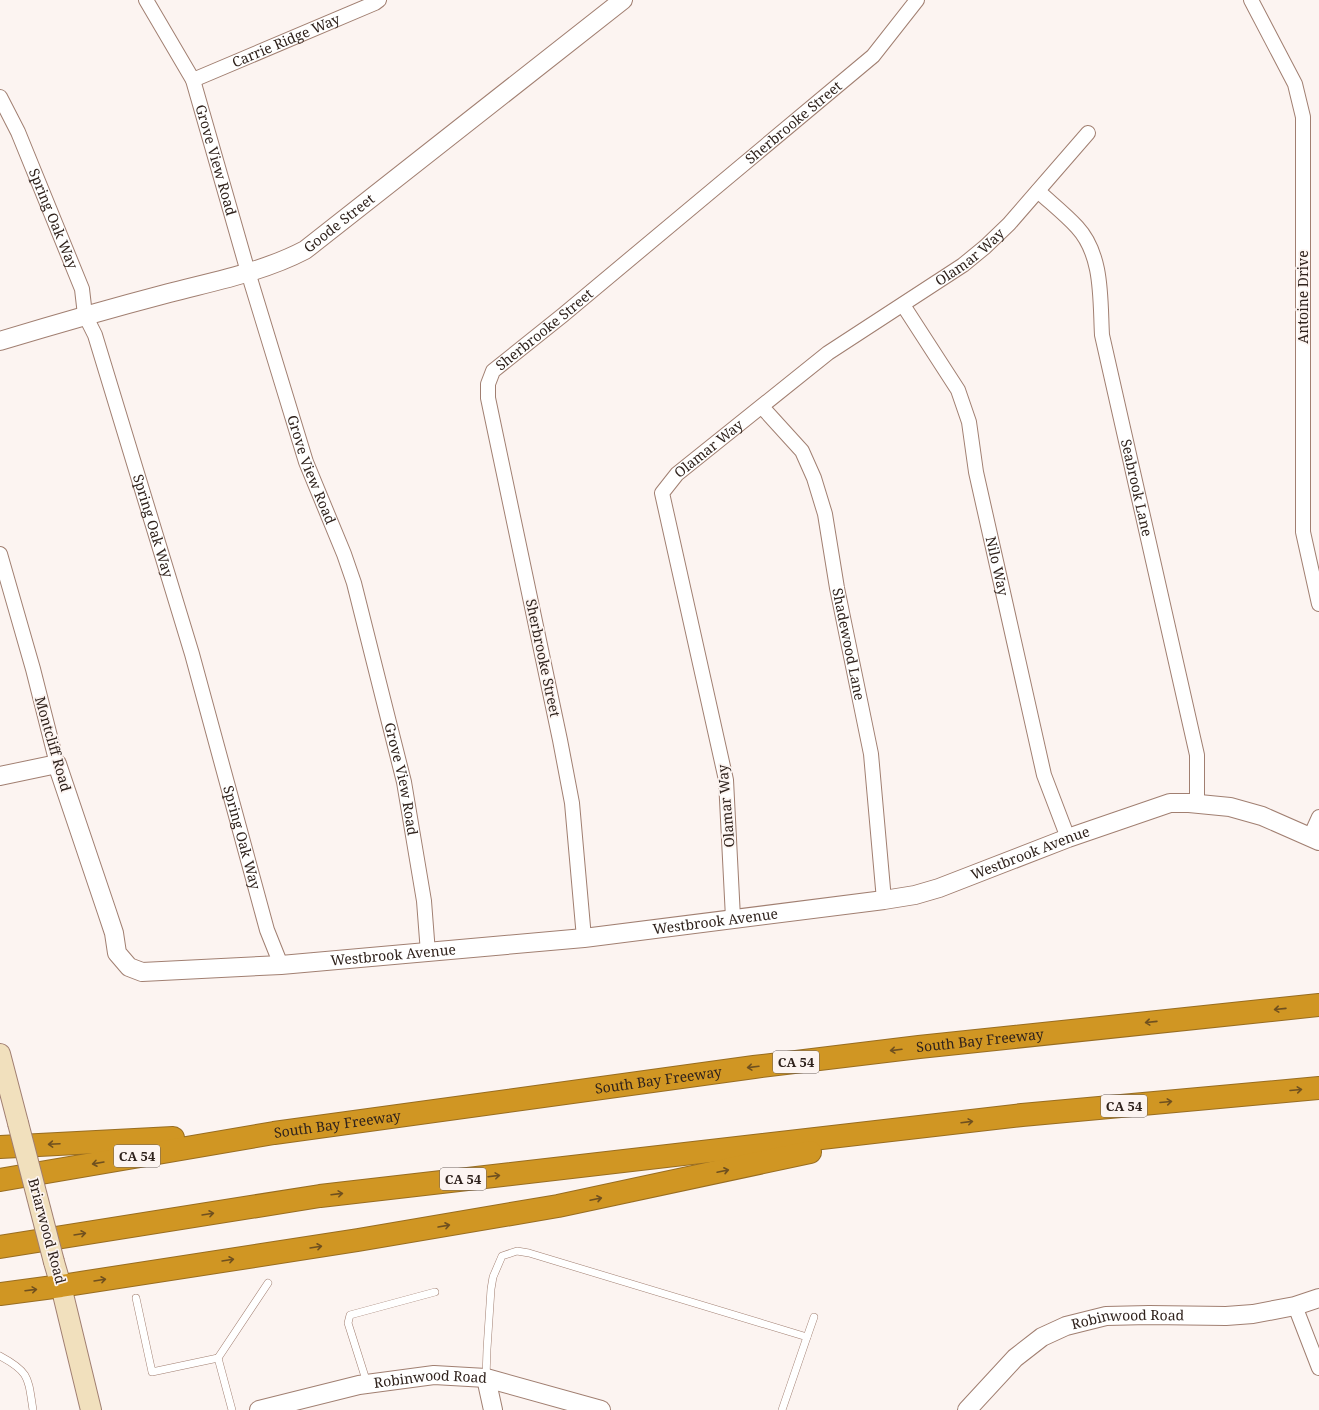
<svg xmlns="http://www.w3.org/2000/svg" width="1319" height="1410" font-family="'Noto Serif',serif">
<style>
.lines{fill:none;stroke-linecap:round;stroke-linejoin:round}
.service-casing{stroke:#a17f71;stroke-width:8}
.minor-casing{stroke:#a17f71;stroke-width:16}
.tertiary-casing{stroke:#a17f71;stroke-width:20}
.secondary-casing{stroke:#a17f71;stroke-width:22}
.motorway-casing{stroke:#986d21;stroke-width:24}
.service{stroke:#fff;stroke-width:7}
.minor{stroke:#fff;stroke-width:14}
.tertiary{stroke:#fff;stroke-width:18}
.secondary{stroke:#f1e0bd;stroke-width:20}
.motorway{stroke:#d09623;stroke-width:22}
.secondary-bridge-casing{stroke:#a17f71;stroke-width:22;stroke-linecap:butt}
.secondary-bridge{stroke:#f1e0bd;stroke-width:20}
.oneway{stroke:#6f501f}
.labels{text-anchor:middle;stroke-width:3.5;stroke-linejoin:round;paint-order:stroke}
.shield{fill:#fcf4f1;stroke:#6c615c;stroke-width:1}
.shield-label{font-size:13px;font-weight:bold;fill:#2f221c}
.street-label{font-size:14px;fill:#2f221c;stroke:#fcf4f1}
</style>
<rect width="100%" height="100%" fill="#fcf4f1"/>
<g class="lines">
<defs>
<g id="service">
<polyline points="136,1298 152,1372 218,1358 232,1410"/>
<polyline points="807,1337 814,1317"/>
<path d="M0,1356C30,1372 28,1378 33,1410"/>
<polyline points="218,1358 268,1283"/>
<polyline points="486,1378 487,1349 491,1289 493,1277 502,1256 517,1251 529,1253 807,1337 782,1410"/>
<polyline points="367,1383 348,1323 350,1315 435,1292"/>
</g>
<g id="minor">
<path id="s1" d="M146,0L193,80L248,272L306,462L344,554L354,583L404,782L424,901L428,953"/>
<polyline points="1251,0 1295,84 1303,117 1303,532 1319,604"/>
<path id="s2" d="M193,80L375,3L379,0"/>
<path id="s3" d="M0,97L18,132L82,289L85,315L95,335L192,654L267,930L281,965"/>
<path id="s4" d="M1038,191C1051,203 1065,214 1077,227C1103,255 1100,299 1102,335L1197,755V803"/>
<path id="s5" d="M903,305L958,390L969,422L976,472L1044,775L1068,838"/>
<path id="s6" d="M762,407L802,451L814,478L825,514L837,588L871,754L884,900"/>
<polyline points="0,554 33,669 57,764"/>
<polyline points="1310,837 1319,817"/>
<path id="s7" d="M733,918L726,780L662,493L677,474L828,353L963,265L985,247L1009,224L1088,133"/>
<path id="s8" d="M584,938L572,803L560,740L488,398V384L493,371L563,315L873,56L917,0"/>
<polyline points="1295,1306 1319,1368"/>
</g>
<g id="tertiary">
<path id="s9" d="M0,341C56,324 112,308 169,293C215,281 263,272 305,250L623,0"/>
<path id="s10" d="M0,776L57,764L107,912L114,933L117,953L129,967L142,972L281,965L584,938L884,900L915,895L939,888L1068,838L1170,803H1189L1230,807L1262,816L1319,841"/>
<polyline points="486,1378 493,1410"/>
<path id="s11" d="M259,1410L359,1385L434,1375L486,1378L601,1410"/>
<path id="s12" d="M967,1410L1015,1358L1042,1337L1066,1326L1106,1316L1149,1315L1226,1316L1253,1314L1295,1306L1319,1298"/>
</g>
<g id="secondary">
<polyline points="0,1054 18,1123"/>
<polyline points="54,1262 61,1286 91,1410"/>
</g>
<g id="motorway">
<polyline points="0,1147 173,1138"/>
<path id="s13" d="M0,1180L274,1133L754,1067L919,1047L1319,1005"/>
<polyline points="0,1247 320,1196 1022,1115 1319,1088"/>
<polyline points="0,1294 61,1286 358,1240 558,1206 810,1152"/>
</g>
</defs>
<!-- service casing -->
<use href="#service" class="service-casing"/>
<!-- minor casing -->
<use href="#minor" class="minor-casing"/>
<!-- tertiary casing -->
<use href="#tertiary" class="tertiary-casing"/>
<!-- secondary casing -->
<use href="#secondary" class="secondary-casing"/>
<!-- motorway casing -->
<use href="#motorway" class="motorway-casing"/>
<!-- service -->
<use href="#service" class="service"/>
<!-- minor -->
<use href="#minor" class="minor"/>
<!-- tertiary -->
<use href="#tertiary" class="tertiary"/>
<!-- secondary -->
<use href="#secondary" class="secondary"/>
<!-- motorway -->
<use href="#motorway" class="motorway"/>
<defs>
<polyline id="secondary-bridge" points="18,1123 54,1262"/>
</defs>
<!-- secondary-bridge casing -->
<use href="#secondary-bridge" class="secondary-bridge-casing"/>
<!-- secondary-bridge -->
<use href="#secondary-bridge" class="secondary-bridge"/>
</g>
<!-- one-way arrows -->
<defs><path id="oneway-shaft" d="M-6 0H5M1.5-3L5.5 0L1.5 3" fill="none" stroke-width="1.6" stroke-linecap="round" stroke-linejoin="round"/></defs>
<g class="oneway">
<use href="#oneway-shaft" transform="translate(1280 1009) rotate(174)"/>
<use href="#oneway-shaft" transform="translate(1151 1022) rotate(174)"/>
<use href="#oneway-shaft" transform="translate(896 1050) rotate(173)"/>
<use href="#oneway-shaft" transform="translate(753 1067) rotate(173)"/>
<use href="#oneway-shaft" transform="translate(1296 1090) rotate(-5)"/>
<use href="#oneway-shaft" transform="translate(1166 1102) rotate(-5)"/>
<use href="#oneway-shaft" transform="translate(967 1122) rotate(-7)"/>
<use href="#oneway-shaft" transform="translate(54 1144) rotate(177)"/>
<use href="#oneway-shaft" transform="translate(98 1163) rotate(170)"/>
<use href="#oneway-shaft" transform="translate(723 1171) rotate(-12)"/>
<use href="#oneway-shaft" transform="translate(494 1176) rotate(-7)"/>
<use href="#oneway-shaft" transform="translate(337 1194) rotate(-7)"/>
<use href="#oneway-shaft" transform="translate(596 1199) rotate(-12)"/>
<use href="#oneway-shaft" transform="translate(208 1214) rotate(-9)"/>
<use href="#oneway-shaft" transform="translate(444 1226) rotate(-10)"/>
<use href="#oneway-shaft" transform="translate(80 1234) rotate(-9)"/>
<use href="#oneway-shaft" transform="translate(316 1247) rotate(-9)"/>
<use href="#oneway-shaft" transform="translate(228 1260) rotate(-9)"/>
<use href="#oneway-shaft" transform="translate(100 1280) rotate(-9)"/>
<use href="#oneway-shaft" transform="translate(31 1290) rotate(-7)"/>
</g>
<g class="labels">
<!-- shield labels -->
<g class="shield">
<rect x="773" y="1051" width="46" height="22" rx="3"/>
<rect x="1101" y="1095" width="46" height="22" rx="3"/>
<rect x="114" y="1145" width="46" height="22" rx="3"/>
<rect x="440" y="1168" width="46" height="22" rx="3"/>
</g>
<g class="shield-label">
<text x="796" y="1067">CA 54</text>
<text x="1124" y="1111">CA 54</text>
<text x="137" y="1161">CA 54</text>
<text x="463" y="1184">CA 54</text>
</g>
<!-- street labels -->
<g class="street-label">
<text dy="5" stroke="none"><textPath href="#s2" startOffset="101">Carrie Ridge Way</textPath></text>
<text dy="5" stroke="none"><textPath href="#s8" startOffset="967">Sherbrooke Street</textPath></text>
<text dy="5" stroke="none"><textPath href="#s1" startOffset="176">Grove View Road</textPath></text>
<text dy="5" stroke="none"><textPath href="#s3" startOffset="133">Spring Oak Way</textPath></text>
<text dy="5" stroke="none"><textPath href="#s9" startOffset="362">Goode Street</textPath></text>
<text dy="5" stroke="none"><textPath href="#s7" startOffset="821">Olamar Way</textPath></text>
<text transform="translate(1303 297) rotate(-90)" y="5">Antoine Drive</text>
<text dy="5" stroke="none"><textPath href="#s8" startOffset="643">Sherbrooke Street</textPath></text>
<text dy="5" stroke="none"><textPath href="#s7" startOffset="497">Olamar Way</textPath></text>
<text dy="5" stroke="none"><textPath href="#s1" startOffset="500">Grove View Road</textPath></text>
<text dy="5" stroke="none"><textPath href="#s4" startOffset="323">Seabrook Lane</textPath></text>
<text dy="5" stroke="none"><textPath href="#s3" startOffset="457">Spring Oak Way</textPath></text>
<text dy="5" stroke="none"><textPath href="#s5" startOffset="282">Nilo Way</textPath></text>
<text dy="5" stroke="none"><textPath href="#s6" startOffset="259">Shadewood Lane</textPath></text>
<text transform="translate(543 658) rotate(78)" y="5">Sherbrooke Street</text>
<text transform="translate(53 744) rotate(74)" y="5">Montcliff Road</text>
<text dy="5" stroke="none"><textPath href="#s1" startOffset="823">Grove View Road</textPath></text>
<text transform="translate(726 806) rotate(-95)" y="5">Olamar Way</text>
<text dy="5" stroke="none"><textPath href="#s3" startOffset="781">Spring Oak Way</textPath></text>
<text dy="5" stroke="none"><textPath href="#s10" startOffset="1189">Westbrook Avenue</textPath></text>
<text dy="5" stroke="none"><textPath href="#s10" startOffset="865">Westbrook Avenue</textPath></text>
<text dy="5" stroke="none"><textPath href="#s10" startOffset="541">Westbrook Avenue</textPath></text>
<text dy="5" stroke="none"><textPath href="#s13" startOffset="990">South Bay Freeway</textPath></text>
<text dy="5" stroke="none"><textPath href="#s13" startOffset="666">South Bay Freeway</textPath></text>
<text dy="5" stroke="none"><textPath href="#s13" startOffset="342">South Bay Freeway</textPath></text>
<text transform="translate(47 1231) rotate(75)" y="5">Briarwood Road</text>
<text dy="5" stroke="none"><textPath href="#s12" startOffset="194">Robinwood Road</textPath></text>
<text dy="5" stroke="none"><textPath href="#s11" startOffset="175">Robinwood Road</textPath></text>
</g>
</g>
</svg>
